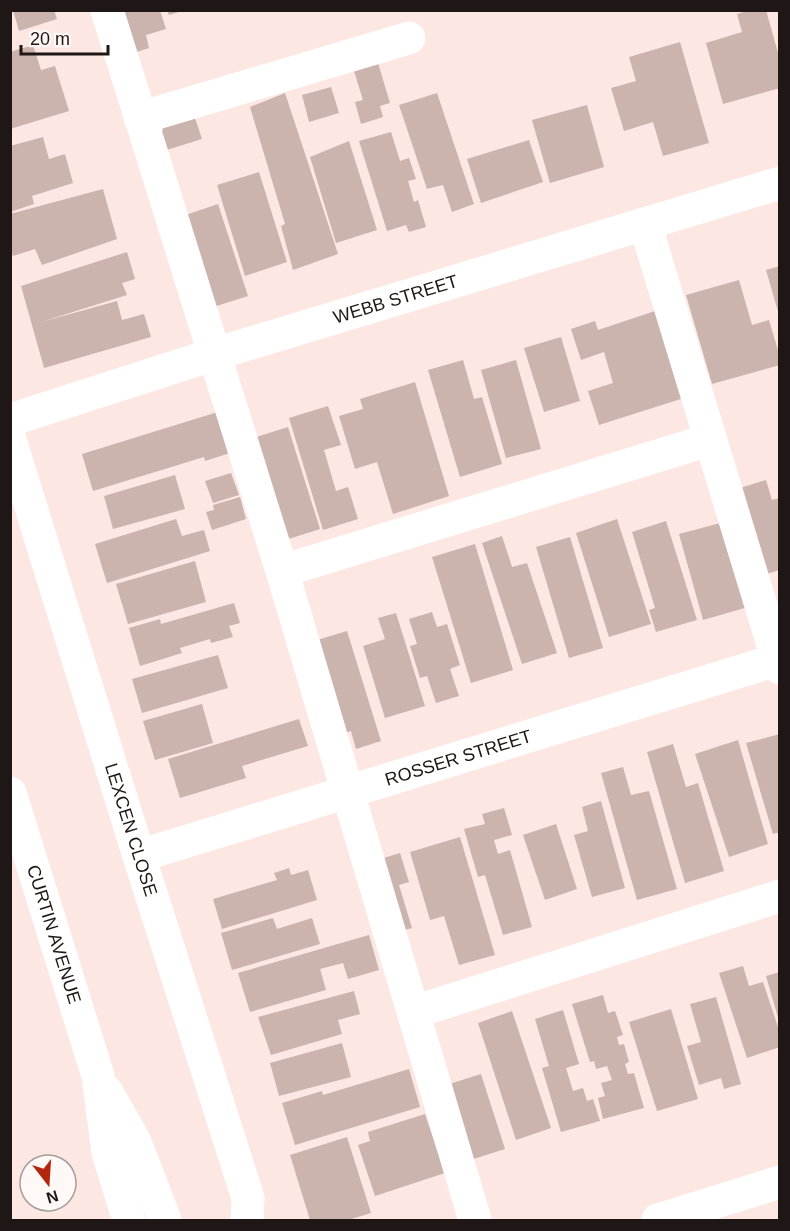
<svg xmlns="http://www.w3.org/2000/svg" width="790" height="1231" font-family="Arial,sans-serif">
<style>
.building{fill:#cbb3ae}
.lines{fill:none;stroke-linecap:round;stroke-linejoin:round}
.minor{stroke:#fff;stroke-width:33}
.major{stroke:#fff;stroke-width:33}
.labels{text-anchor:middle;stroke-width:6;stroke-linejoin:round;paint-order:stroke}
.street-label{font-size:18px;fill:#1f1715;stroke:#fef8f7}
</style>
<rect width="100%" height="100%" fill="#fce7e3"/>
<!-- building -->
<g class="building">
<polygon points="13,10 54,10 57,19 19,31"/>
<polygon points="116,10 160,10 166,29 146,35 149,48 130,54"/>
<polygon points="167,10 182,10 182,11 169,15"/>
<polygon points="750,10 766,10 780,60 780,88 723,104 706,43 742,32 737,14"/>
<polygon points="680,42 709,143 663,156 653,122 624,131 611,88 636,81 629,57"/>
<polygon points="33,45 41,70 55,66 69,111 10,129 10,52"/>
<polygon points="378,63 390,103 380,106 383,117 361,124 355,102 363,100 354,71"/>
<polygon points="331,87 339,113 309,122 302,95"/>
<polygon points="285,93 338,254 293,270 281,226 285,224 250,107"/>
<polygon points="437,93 474,204 452,212 443,185 427,189 399,105"/>
<polygon points="587,105 604,167 550,183 532,120"/>
<polygon points="195,118 202,139 157,153 163,128"/>
<polygon points="391,132 400,161 409,158 416,179 408,181 414,202 418,200 426,227 409,232 406,225 387,231 359,141"/>
<polygon points="43,137 49,159 65,154 73,183 32,196 34,204 10,212 10,146"/>
<polygon points="529,140 543,182 481,203 467,159"/>
<polygon points="349,141 377,230 336,243 310,157"/>
<polygon points="259,172 287,262 245,276 217,185"/>
<polygon points="103,189 117,239 42,265 35,249 13,256 10,247 10,214"/>
<polygon points="218,204 248,296 204,310 180,217"/>
<polygon points="127,252 135,279 122,283 127,295 41,322 117,301 122,320 144,314 151,337 44,368 21,286"/>
<polygon points="780,266 780,315 779,315 766,270"/>
<polygon points="739,280 752,325 769,320 780,357 780,365 712,384 686,295"/>
<polygon points="655,311 684,398 599,425 588,391 613,383 604,352 581,360 571,329 595,321 598,330"/>
<polygon points="561,337 580,401 544,412 524,348"/>
<polygon points="463,360 474,399 482,397 502,464 460,477 428,370"/>
<polygon points="516,360 541,449 506,458 481,370"/>
<polygon points="415,382 449,496 393,514 377,462 355,469 339,416 363,409 360,399"/>
<polygon points="328,406 341,445 324,450 336,491 348,487 358,519 323,530 289,418"/>
<polygon points="221,411 233,452 205,461 204,457 93,491 82,454"/>
<polygon points="288,427 320,529 279,542 247,440"/>
<polygon points="231,473 239,495 213,503 205,481"/>
<polygon points="175,475 185,509 113,529 104,496"/>
<polygon points="766,480 772,500 780,498 780,570 763,575 737,489"/>
<polygon points="240,497 246,519 212,530 206,512 214,510 213,505"/>
<polygon points="176,519 182,536 204,530 210,551 107,583 95,544"/>
<polygon points="617,519 651,624 609,637 576,533"/>
<polygon points="666,521 697,620 656,632 649,610 655,608 632,532"/>
<polygon points="724,522 748,607 703,620 679,534"/>
<polygon points="502,536 512,567 527,563 557,653 522,664 482,543"/>
<polygon points="570,537 603,648 569,658 536,547"/>
<polygon points="475,544 513,670 471,683 432,557"/>
<polygon points="195,561 206,602 128,624 116,584"/>
<polygon points="234,603 240,623 229,626 233,637 211,643 210,639 180,648 182,653 140,666 129,628 160,619 161,624"/>
<polygon points="432,612 437,627 447,624 460,665 450,669 459,696 436,703 427,676 420,678 410,646 417,644 409,619"/>
<polygon points="396,613 425,706 385,718 363,646 385,639 378,618"/>
<polygon points="347,631 381,741 356,749 351,731 336,736 307,643"/>
<polygon points="218,655 228,688 142,713 132,679"/>
<polygon points="202,704 213,743 155,760 143,721"/>
<polygon points="299,719 308,746 242,766 246,778 180,798 168,759"/>
<polygon points="780,734 780,832 773,834 746,743"/>
<polygon points="738,740 768,844 729,857 695,754"/>
<polygon points="673,744 686,787 698,783 724,871 685,883 647,752"/>
<polygon points="623,767 631,795 649,791 677,889 637,900 601,773"/>
<polygon points="601,801 625,888 592,897 574,835 588,831 582,807"/>
<polygon points="504,808 512,835 494,840 498,854 510,850 532,927 503,935 485,875 478,877 464,829 485,824 482,814"/>
<polygon points="556,824 577,889 545,900 523,835"/>
<polygon points="460,837 495,955 459,965 444,916 430,920 410,852"/>
<polygon points="400,853 409,882 399,885 412,928 397,932 374,861"/>
<polygon points="289,868 291,875 308,870 317,900 222,929 213,899 277,880 274,873"/>
<polygon points="273,918 277,929 312,918 320,944 232,970 221,933"/>
<polygon points="369,935 379,970 348,979 343,963 320,969 326,990 250,1012 238,973"/>
<polygon points="743,966 749,986 763,982 780,1033 780,1047 747,1058 719,973"/>
<polygon points="780,972 780,1021 779,1021 766,976"/>
<polygon points="354,991 360,1014 338,1020 342,1034 271,1055 258,1017"/>
<polygon points="603,995 608,1013 615,1011 623,1035 617,1037 619,1045 624,1044 629,1062 625,1064 628,1074 634,1073 644,1108 603,1119 598,1098 605,1096 601,1083 612,1080 607,1066 596,1069 594,1061 590,1062 572,1004"/>
<polygon points="716,997 741,1084 724,1089 721,1078 699,1085 687,1046 701,1042 690,1004"/>
<polygon points="671,1009 698,1099 657,1111 629,1022"/>
<polygon points="563,1010 579,1064 566,1068 573,1091 583,1088 587,1101 593,1099 600,1121 561,1132 542,1068 549,1066 535,1019"/>
<polygon points="512,1011 551,1128 516,1140 478,1023"/>
<polygon points="342,1043 351,1077 279,1096 270,1063"/>
<polygon points="409,1069 420,1107 295,1145 282,1103 322,1091 323,1095"/>
<polygon points="481,1074 505,1149 464,1162 440,1087"/>
<polygon points="425,1114 437,1150 443,1148 451,1171 375,1196 358,1145 370,1141 368,1132"/>
<polygon points="347,1137 371,1213 348,1220 310,1220 290,1155"/>
</g>
<g class="lines">
<!-- minor -->
<g class="minor">
<polyline points="107,10 282,571 475,1220"/>
<polyline points="140,118 409,38"/>
<polyline points="645,224 780,668"/>
<path id="s1" d="M10,420L215,354L780,183"/>
<path id="s2" d="M10,440L139,856L248,1198L247,1220"/>
<polyline points="282,571 709,440"/>
<path id="s3" d="M139,856L780,659"/>
<polyline points="414,1012 780,896"/>
<polyline points="658,1220 780,1182"/>
</g>
<!-- major -->
<g class="major">
<path id="s4" d="M10,793L98,1076L108,1153L129,1220"/>
<polyline points="106,1091 135,1142 165,1220"/>
</g>
</g>
<g class="labels">
<!-- street labels -->
<g class="street-label">
<text dy="6" stroke="none"><textPath href="#s1" startOffset="404">WEBB STREET</textPath></text>
<text dy="6" stroke="none"><textPath href="#s3" startOffset="334">ROSSER STREET</textPath></text>
<text dy="6" stroke="none"><textPath href="#s2" startOffset="408">LEXCEN CLOSE</textPath></text>
<text dy="6" stroke="none"><textPath href="#s4" startOffset="148">CURTIN AVENUE</textPath></text>
</g>
</g>
<!-- border -->
<rect width="790" height="1231" fill="none" stroke="#1f1715" stroke-width="24"/>
<!-- north arrow -->
<g transform="translate(48 1183) rotate(163)"><circle r="28" fill="#fef8f7" stroke="#a59e9d" stroke-width="1.5"/>
<path d="M0-4.5L10 22L0 15L-10 22Z" fill="#b2250e"/>
<text y="-9" font-size="16" font-weight="bold" text-anchor="middle" fill="#1f1715">N</text>
</g>
<!-- scale -->
<path d="M21 45v9h87v-9" fill="none" stroke="#1f1715" stroke-width="3"/>
<text x="30" y="45" font-size="18" fill="#1f1715" stroke="#fef8f7" stroke-width="4.5" paint-order="stroke">20 m</text>
</svg>
